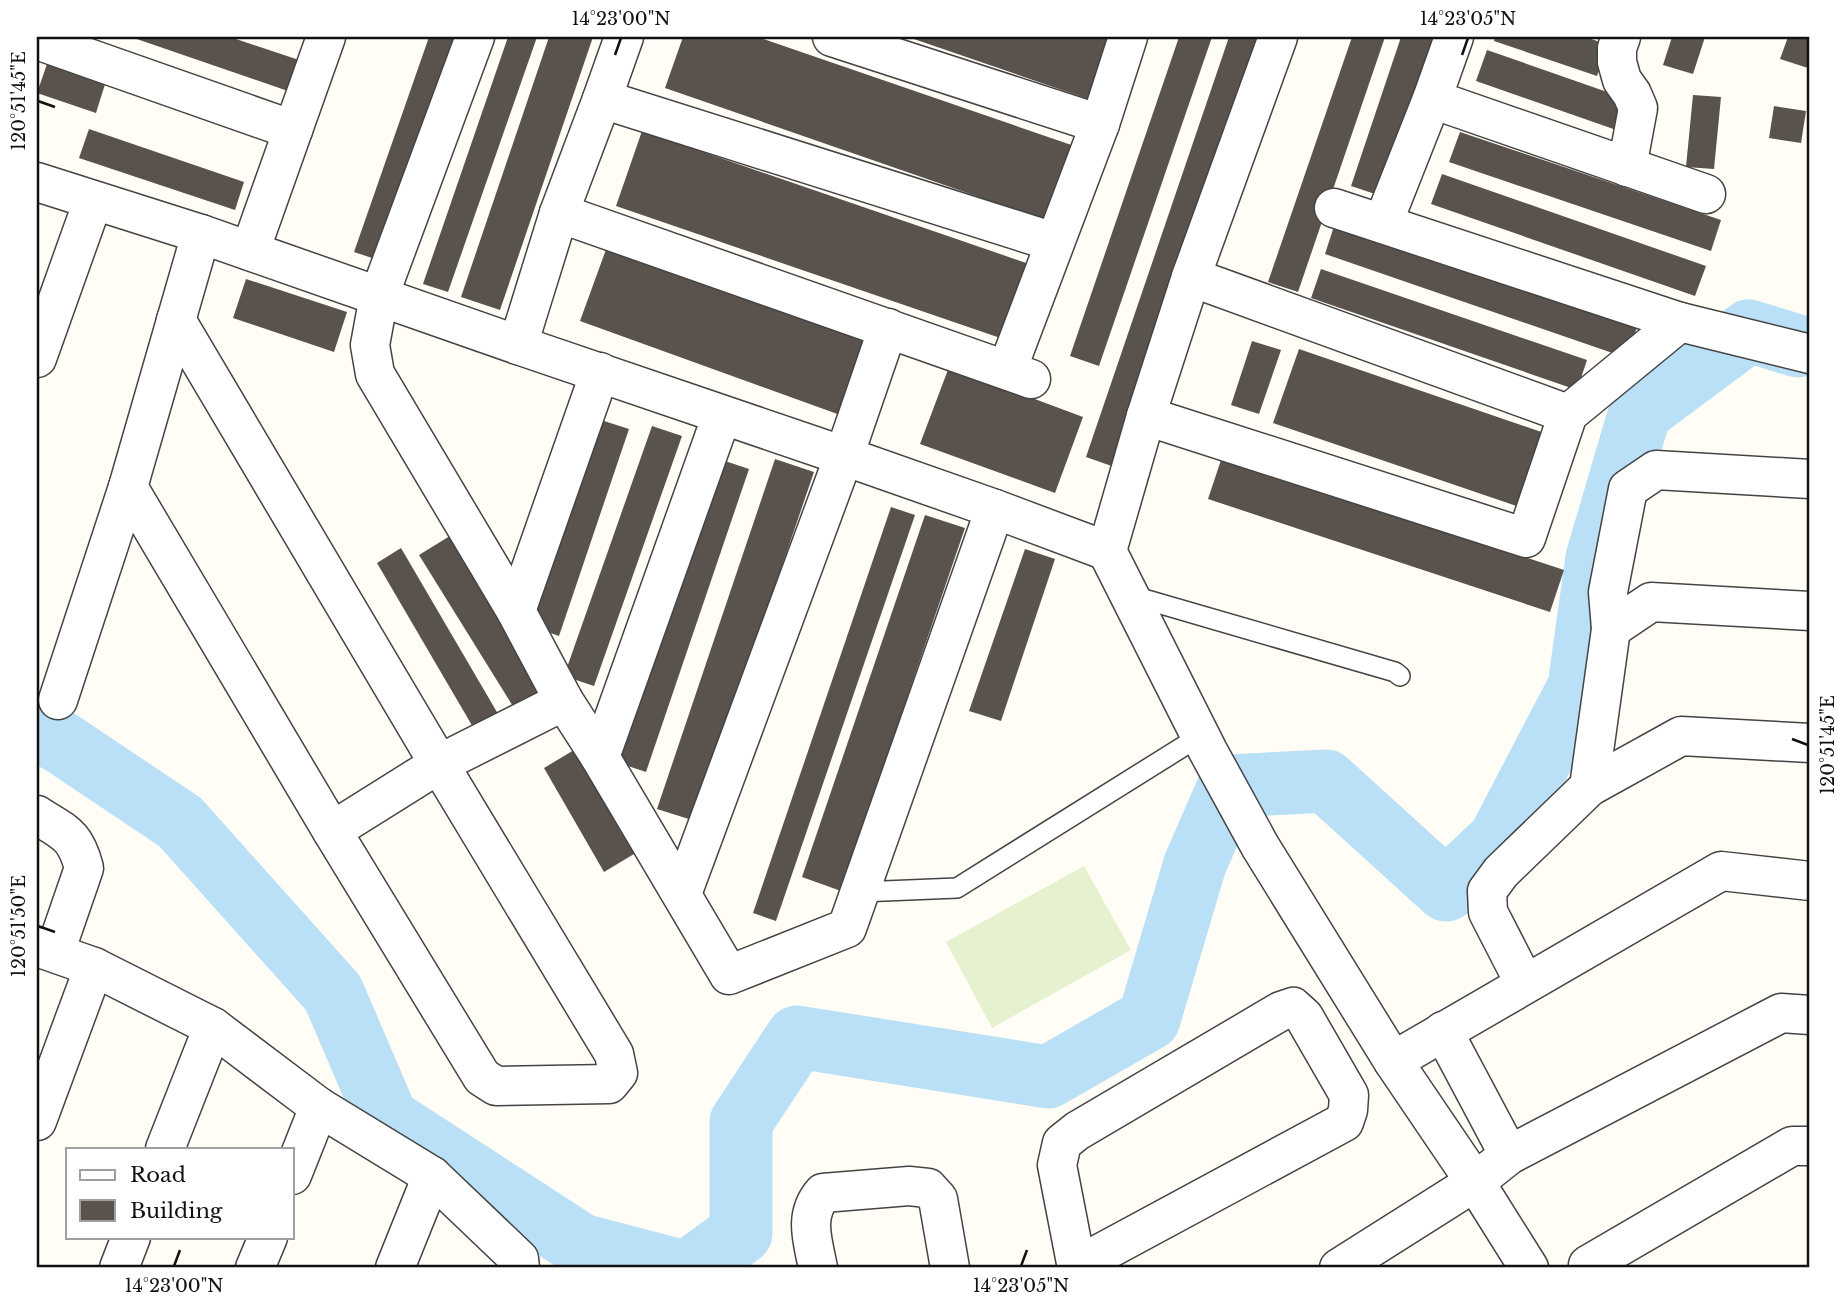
<svg xmlns="http://www.w3.org/2000/svg" width="1847" height="1305" font-family="'Libre Baskerville',serif">
<style>
.pitch{fill:#e6f2cf}
.lines{fill:none;stroke-linecap:round;stroke-linejoin:round}
.river{stroke:#b9e0f7;stroke-width:63}
.building{fill:#5a524d}
.service-casing{stroke:#444;stroke-width:22}
.minor-casing{stroke:#444;stroke-width:41}
.service{stroke:#fff;stroke-width:19}
.minor{stroke:#fff;stroke-width:38}
.ticks{fill:none;stroke:#111;stroke-width:2.5}
.neatline{fill:none;stroke:#111;stroke-width:2.5}
.ticks-label{font-size:18px;text-anchor:middle;fill:#111}
</style>
<rect width="100%" height="100%" fill="#fffdf5"/>
<!-- pitch -->
<polygon class="pitch" points="1084,866 1131,950 992,1028 946,942"/>
<g class="lines">
<!-- river -->
<g class="river">
<polyline points="37,730 62,743 180,822 333,993 387,1119 581,1245 669,1268"/>
<polyline points="693,1268 741,1233 741,1122 797,1037 1048,1077 1149,1019 1195,864 1229,786 1326,781 1446,890 1499,840 1579,687 1597,558 1640,412 1749,331 1798,346"/>
</g>
</g>
<!-- building -->
<g class="building">
<polygon points="131,37 230,37 299,60 288,91"/>
<polygon points="429,37 466,37 387,263 354,252"/>
<polygon points="508,37 537,37 448,292 423,284"/>
<polygon points="549,37 593,37 500,310 461,297"/>
<polygon points="683,37 758,37 1086,150 1060,225 665,88"/>
<polygon points="908,37 1120,37 1097,102"/>
<polygon points="1179,37 1212,37 1099,366 1070,356"/>
<polygon points="1229,37 1267,37 1120,469 1086,457"/>
<polygon points="1352,37 1385,37 1298,292 1268,282"/>
<polygon points="1401,37 1442,37 1387,198 1351,186"/>
<polygon points="1495,37 1586,37 1608,45 1597,76 1494,41"/>
<polygon points="1672,37 1705,37 1693,74 1663,65"/>
<polygon points="1788,37 1810,37 1810,62 1808,68 1780,59"/>
<polygon points="1487,50 1633,101 1622,132 1476,81"/>
<polygon points="48,61 106,81 96,113 37,93"/>
<polygon points="1693,95 1721,97 1714,169 1686,167"/>
<polygon points="1774,106 1806,111 1801,143 1769,138"/>
<polygon points="89,129 244,182 235,210 79,158"/>
<polygon points="642,131 1038,267 1012,342 616,206"/>
<polygon points="1460,132 1721,220 1711,251 1449,162"/>
<polygon points="1442,174 1706,266 1695,296 1431,204"/>
<polygon points="1336,220 1638,324 1627,358 1325,254"/>
<polygon points="608,244 882,343 854,420 580,321"/>
<polygon points="1321,269 1587,360 1577,390 1311,298"/>
<polygon points="246,279 347,312 334,352 233,318"/>
<polygon points="1252,341 1281,350 1259,414 1231,405"/>
<polygon points="1299,349 1559,438 1534,512 1273,423"/>
<polygon points="949,367 1083,417 1055,493 920,444"/>
<polygon points="601,420 629,429 559,636 531,626"/>
<polygon points="652,426 682,436 594,686 564,676"/>
<polygon points="1222,457 1564,570 1550,612 1208,499"/>
<polygon points="775,459 814,472 695,821 657,809"/>
<polygon points="722,460 749,469 646,772 619,763"/>
<polygon points="891,507 915,515 776,921 753,913"/>
<polygon points="925,515 965,528 841,891 802,877"/>
<polygon points="458,531 552,684 514,708 419,555"/>
<polygon points="401,548 501,719 477,734 377,563"/>
<polygon points="1025,549 1055,559 1001,721 969,711"/>
<polygon points="584,744 644,848 604,872 544,768"/>
</g>
<g class="lines">
<defs>
<g id="service">
<polyline points="1130,595 1395,672 1400,676"/>
<polyline points="860,892 957,888 1200,736"/>
</g>
<g id="minor">
<polyline points="475,37 379,296 370,345 375,374 516,611 564,701 600,757 729,975 847,928 995,509"/>
<polyline points="832,37 1100,124"/>
<polyline points="1454,37 1432,99 1706,194"/>
<polyline points="1621,37 1617,48 1617,62 1622,80 1632,94 1638,108 1627,167"/>
<polyline points="37,40 293,130"/>
<polyline points="602,99 1054,242"/>
<polyline points="37,182 201,234 518,345 844,456 995,509 1107,551 1208,751 1260,846 1393,1061 1475,1182 1529,1268"/>
<polyline points="1334,208 1680,322 1810,354"/>
<polyline points="559,213 1031,379"/>
<polyline points="1383,223 1432,99"/>
<polyline points="250,251 326,37"/>
<polyline points="1191,277 1568,414"/>
<polyline points="518,345 559,213 602,99 624,37"/>
<polyline points="37,358 93,201"/>
<polyline points="1007,370 1100,124 1128,37"/>
<polyline points="1146,416 1526,538 1568,414 1680,322"/>
<polyline points="128,487 332,831 482,1077 496,1086 609,1084 618,1073 614,1054 439,764 176,320"/>
<polyline points="1107,551 1146,416 1191,277 1278,37"/>
<polyline points="516,611 600,372"/>
<polyline points="1611,629 1651,602 1810,611"/>
<polyline points="58,700 128,487 201,234"/>
<polyline points="600,757 722,415"/>
<polyline points="1589,787 1611,629 1608,592 1628,489 1656,470 1810,479"/>
<path d="M37,815C65,833 75,834 84,868L55,952"/>
<polyline points="332,831 439,764 564,701"/>
<polyline points="682,894 844,456 888,328"/>
<polyline points="37,947 94,967 213,1027 319,1107 432,1176 519,1259 520,1268"/>
<polyline points="1525,984 1488,912 1487,891 1501,872 1589,787 1681,736 1810,743"/>
<polyline points="1443,1031 1509,1155"/>
<polyline points="1393,1061 1721,871 1810,881"/>
<polyline points="37,1121 94,967"/>
<polyline points="165,1149 213,1027"/>
<polyline points="292,1175 319,1107"/>
<polyline points="1077,1266 1344,1122 1348,1110 1349,1095 1304,1017 1293,1007 1281,1011 1077,1131 1062,1143 1057,1165 1077,1268"/>
<polyline points="119,1268 131,1237"/>
<polyline points="255,1268 268,1237"/>
<polyline points="395,1268 432,1176"/>
<path d="M818,1268C813,1241 803,1216 823,1193L909,1186L928,1188L938,1199L950,1268"/>
<polyline points="1339,1268 1475,1182 1509,1155 1781,1013 1810,1015"/>
<polyline points="1590,1268 1588,1265 1792,1146 1810,1146"/>
</g>
</defs>
<!-- service casing -->
<use href="#service" class="service-casing"/>
<!-- minor casing -->
<use href="#minor" class="minor-casing"/>
<!-- service -->
<use href="#service" class="service"/>
<!-- minor -->
<use href="#minor" class="minor"/>
</g>
<!-- ticks -->
<path class="ticks" d="M615,55L621,38M1462,55L1468,38M38,101L55,107M1792,739L1808,745M38,926L55,932M174,1266L180,1250M1021,1266L1027,1250"/>
<!-- border -->
<rect width="1847" height="1305" fill="none" stroke="#ffffff" stroke-width="77"/>
<!-- legend -->
<rect x="66" y="1148" width="228" height="91" fill="#ffffff" stroke="#a0a0a0" stroke-width="2"/>
<rect x="80" y="1170" width="35" height="10" fill="#ffffff" stroke="#a0a0a0" stroke-width="2"/>
<text x="130" y="1182" font-size="21" fill="#111111">Road</text>
<rect x="80" y="1200" width="35" height="21" fill="#5a524d" stroke="#a0a0a0" stroke-width="2"/>
<text x="130" y="1218" font-size="21" fill="#111111">Building</text>
<rect x="38" y="38" width="1770" height="1228" class="neatline"/>
<g class="ticks-label">
<text x="621" y="25">14°23'00"N</text>
<text x="1468" y="25">14°23'05"N</text>
<text transform="translate(19 101) rotate(-90)" y="6">120°51'45"E</text>
<text transform="translate(1828 745) rotate(-90)" y="6">120°51'45"E</text>
<text transform="translate(19 926) rotate(-90)" y="6">120°51'50"E</text>
<text x="174" y="1292">14°23'00"N</text>
<text x="1021" y="1292">14°23'05"N</text>
</g>
</svg>
